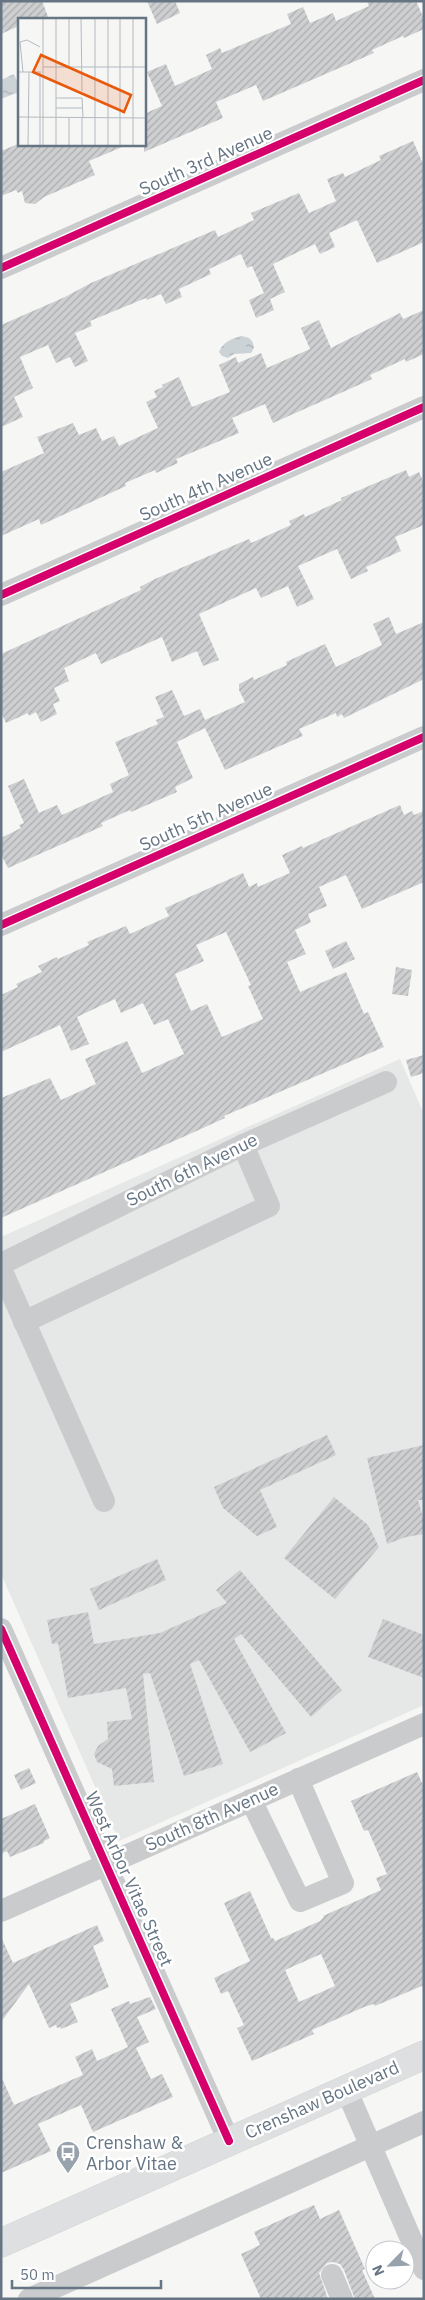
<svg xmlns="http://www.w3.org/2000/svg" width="425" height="2300" font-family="'IBM Plex Sans',sans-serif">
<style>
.built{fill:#e6e7e7}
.water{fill:url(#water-ripples)}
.building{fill:url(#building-hatch);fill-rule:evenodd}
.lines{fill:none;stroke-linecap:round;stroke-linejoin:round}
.major-casing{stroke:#d2d2d3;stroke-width:29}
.minor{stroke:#cacbcc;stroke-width:22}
.major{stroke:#dedfe0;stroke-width:28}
.cycleway-casing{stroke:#fff;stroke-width:11}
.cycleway{stroke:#d6006c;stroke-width:8}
.labels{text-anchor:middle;stroke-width:5;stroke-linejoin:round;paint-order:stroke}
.street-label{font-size:18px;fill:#667584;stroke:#fff}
.poi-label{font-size:18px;fill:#667584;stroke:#fff;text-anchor:start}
.inset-road{fill:none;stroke:#b3bac1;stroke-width:1}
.view{fill:#e8590c;fill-opacity:0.15;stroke:#e8590c;stroke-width:2.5}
.inset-edge{fill:none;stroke:#667584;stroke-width:2.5}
</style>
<defs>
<pattern id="water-ripples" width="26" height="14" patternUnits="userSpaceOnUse" patternTransform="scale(1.25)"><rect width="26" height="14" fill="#ccd3d6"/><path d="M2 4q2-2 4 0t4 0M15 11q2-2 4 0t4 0" fill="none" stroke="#a9b0b3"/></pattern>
<pattern id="building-hatch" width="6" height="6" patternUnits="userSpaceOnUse" patternTransform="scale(1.25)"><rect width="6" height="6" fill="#cecfd0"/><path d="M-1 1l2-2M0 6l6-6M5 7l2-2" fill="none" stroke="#abadae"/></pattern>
</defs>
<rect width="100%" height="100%" fill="#f6f6f5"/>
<!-- built -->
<polygon class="built" points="400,1059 424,1114 424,1705 119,1841 1,1574 1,1237"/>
<!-- water -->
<g class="water">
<polygon points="14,74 19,86 19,92 1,99 1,80"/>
<path d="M241,336C249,337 253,339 254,348L251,353L234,354L228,358L222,356L219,352C223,342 231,339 241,336Z"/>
</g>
<!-- building -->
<g class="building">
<polygon points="1,1 42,1 49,19 19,19 19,26 1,34"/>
<polygon points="147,1 175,1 180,13 157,24"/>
<polygon points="367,1 416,1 424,19 424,29 404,38 403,36 372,50 374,53 263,101 256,85 216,102 223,118 144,152 144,114 162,106 147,72 166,64 175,86 212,69 206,55 220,48 222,53 291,24 287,14 303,7 310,23 333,13 336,21 369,6"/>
<polygon points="413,141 424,166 424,242 377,263 357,220 329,233 335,247 320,254 315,244 273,264 285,292 270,299 274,310 256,318 249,300 264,293 252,266 247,268 241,254 209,269 211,274 179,289 182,297 166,304 161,294 147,300 146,298 90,321 92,326 75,333 88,361 75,367 70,357 56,363 48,345 20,357 33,388 14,397 23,417 1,427 1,325 65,297 91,283 215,230 218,237 254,220 251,213 299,193 309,213 336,201 327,179 343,173 345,177 381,160 379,156"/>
<polygon points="18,144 129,144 89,161 95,175 44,197 35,204 25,203 22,191 18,193 16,190 1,196 1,151"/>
<polygon points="424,310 424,354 406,362 405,359 370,375 372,379 273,423 265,404 232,418 239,433 176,459 178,463 156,473 155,470 125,483 126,486 41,525 39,519 1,536 1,472 44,453 37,437 73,423 79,435 96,428 102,441 114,436 119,446 158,428 146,402 157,397 154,391 163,387 162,385 179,377 192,407 230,392 219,365 236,357 238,363 261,353 267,368 310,349 301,328 319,320 331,348 400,313 403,319"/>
<polygon points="406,470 409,477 419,472 424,483 424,525 395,537 401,551 366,567 368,571 351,579 337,549 298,566 314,599 297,607 288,586 261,598 256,588 199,614 219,660 203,666 197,651 172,662 162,637 101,664 96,653 64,668 69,681 54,688 60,701 53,704 57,714 41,722 36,712 29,716 28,713 6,723 1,712 1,654 141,590 140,587 155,579 249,539 251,543 291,525 289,521 304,514 305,517 342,500 341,498"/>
<polygon points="389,617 396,634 424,622 424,679 344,718 342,714 337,717 336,713 299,729 303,736 225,770 205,728 177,742 193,778 175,787 177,792 131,812 130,810 101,823 103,826 8,868 1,854 1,838 21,828 19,825 24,823 8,786 24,779 39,813 57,805 62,815 113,792 110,784 129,775 115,742 158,724 156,720 164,717 155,697 172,690 184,716 200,709 205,720 245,702 239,690 239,684 253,677 254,680 287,665 286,662 325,644 336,667 382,645 373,624"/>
<path d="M400,805L404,815L412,811L414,815L424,811V882L362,909L346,875L319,887L327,906L308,914L311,922L295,930L306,954L287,962L300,992L346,972L364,1014L368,1012L384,1047L224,1116L225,1118L192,1133L1,1218V1098L50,1078L61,1100L96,1084L85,1059L127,1041L142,1073L184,1054L168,1019L154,1025L143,1003L121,1013L115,999L77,1017L89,1044L71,1051L60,1025L1,1052V995L18,987L16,984L42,972L38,966L57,957L58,959L89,945L87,942L126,926L130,934L169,916L165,908L243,873L249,887L257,883L258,887L290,873L282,855L302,846L303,848ZM226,932L251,985L248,986L263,1019L222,1037L207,1004L191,1011L175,974L204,961L196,945Z"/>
<polygon points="346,941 355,959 333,969 325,951"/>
<polygon points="396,967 412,970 408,996 392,994"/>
<polygon points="424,1055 424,1073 411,1077 406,1060"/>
<polygon points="327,1435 336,1455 260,1490 277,1527 257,1536 223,1508 214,1487"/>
<polygon points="424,1445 424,1500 418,1500 424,1521 424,1534 406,1537 387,1544 367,1458"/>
<polygon points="334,1497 368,1525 379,1547 335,1599 284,1558"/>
<polygon points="157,1559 166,1580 99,1610 90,1589"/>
<polygon points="240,1570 342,1690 311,1717 241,1634 234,1639 286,1733 250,1752 199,1660 190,1664 223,1764 184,1776 150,1673 143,1674 154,1782 114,1786 112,1769 97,1762 94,1754 98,1746 108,1739 107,1722 132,1719 126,1688 68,1698 58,1643 52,1644 47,1620 88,1612 94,1644 160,1633 227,1603 216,1590"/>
<polygon points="383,1619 424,1635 424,1678 368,1657"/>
<polygon points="29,1768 36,1783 21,1790 14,1775"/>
<path d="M417,1772L424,1787V1985L375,2006L374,2004L364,2007L312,2030L314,2034L252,2061L237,2028L244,2025L228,1991L221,1994L214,1978L250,1961L224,1903L250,1891L271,1938H273L275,1941L320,1921L324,1917L323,1916L381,1890L376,1878L387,1874L368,1830L364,1831L351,1801ZM321,1954L335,1986L299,2002L285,1970Z"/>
<polygon points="35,1804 50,1838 44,1841 44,1843 10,1857 7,1851 1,1854 1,1819"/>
<polygon points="97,1925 104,1941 93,1946 109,1987 70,2004 78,2022 61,2029 60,2027 57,2028 56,2025 49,2028 29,1984 1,2022 1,1937 13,1963"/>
<polygon points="150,1997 156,2009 137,2017 149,2042 136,2048 151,2079 162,2074 173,2097 93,2132 81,2105 38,2124 51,2151 1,2173 1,2076 14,2105 83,2075 75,2057 92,2049 97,2061 128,2047 111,2009 129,2001 130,2004"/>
<polygon points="314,2205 320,2219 339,2210 365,2269 362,2270 375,2299 355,2299 344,2270 340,2264 333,2262 327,2263 319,2273 328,2299 261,2299 241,2254 260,2245 254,2232"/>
</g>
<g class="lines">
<defs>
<polyline id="major" points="1,2243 424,2055"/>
</defs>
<!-- major casing -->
<use href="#major" class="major-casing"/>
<!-- minor -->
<g class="minor">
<polyline points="1,268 424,80"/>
<polyline points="1,595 424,407"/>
<polyline points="1,925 424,737"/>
<polyline points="1,1264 243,1145 386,1082"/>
<polyline points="1,1269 104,1501"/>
<polyline points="24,1322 269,1206 243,1145"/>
<polyline points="1,1629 229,2141"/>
<polyline points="251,1800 300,1901 343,1883 298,1779"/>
<polyline points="1,1911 424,1724"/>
<polyline points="346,2089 424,2269"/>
<polyline points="332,2275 342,2299"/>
<polyline points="29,2299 424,2122"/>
</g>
<!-- major -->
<use href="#major" class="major"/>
<defs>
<g id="cycleway">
<polyline points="1,268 424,80"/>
<polyline points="1,595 424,407"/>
<polyline points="1,925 424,737"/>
<polyline points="1,1629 229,2141"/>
</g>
</defs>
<!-- cycleway casing -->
<use href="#cycleway" class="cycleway-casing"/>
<!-- cycleway -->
<use href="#cycleway" class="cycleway"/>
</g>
<!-- icons -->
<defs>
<symbol id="bus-pin" viewBox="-11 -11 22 30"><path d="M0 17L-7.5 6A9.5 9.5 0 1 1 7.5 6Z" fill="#98a2ac" stroke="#fff"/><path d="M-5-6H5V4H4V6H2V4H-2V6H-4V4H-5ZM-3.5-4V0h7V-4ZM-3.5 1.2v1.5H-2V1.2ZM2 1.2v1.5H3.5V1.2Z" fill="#fff"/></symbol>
</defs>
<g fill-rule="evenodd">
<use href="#bus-pin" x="54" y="2139" width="28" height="38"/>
</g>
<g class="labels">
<!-- street labels -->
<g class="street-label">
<text transform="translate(206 161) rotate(-24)" y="6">South 3rd Avenue</text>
<text transform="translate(206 487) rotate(-24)" y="6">South 4th Avenue</text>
<text transform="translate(206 817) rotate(-24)" y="6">South 5th Avenue</text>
<text transform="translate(192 1170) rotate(-26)" y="6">South 6th Avenue</text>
<text transform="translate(212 1817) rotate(-24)" y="6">South 8th Avenue</text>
<text transform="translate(129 1879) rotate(66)" y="6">West Arbor Vitae Street</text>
<text transform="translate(322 2100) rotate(-24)" y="6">Crenshaw Boulevard</text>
</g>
<!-- poi labels -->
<g class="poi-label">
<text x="86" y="2149">Crenshaw &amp;<tspan x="86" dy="21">Arbor Vitae</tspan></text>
</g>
</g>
<!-- overview -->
<g transform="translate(18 18)">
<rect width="128" height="128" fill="#f6f6f5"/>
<path class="inset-road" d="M25,0V127M38,0V127M51,0V49M63,0L64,73M77,0V127M115,0V127M25,49H128M0,54H23M5,54L2,24L9,22L22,29M38,80H64L65,100M38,90H64M0,99L128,100M51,100V127M10,127L11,54M22,127V54M64,127V100M90,127V0M102,127V0"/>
<path class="view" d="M23,37L113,77L106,94L15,54Z"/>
<rect width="128" height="128" class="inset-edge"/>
</g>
<!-- border -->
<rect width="425" height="2300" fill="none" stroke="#667584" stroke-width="5"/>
<!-- north arrow -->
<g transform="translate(390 2265) rotate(246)"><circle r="24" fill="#ffffff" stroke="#c2c8ce"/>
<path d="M0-4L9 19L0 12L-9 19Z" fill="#98a2ac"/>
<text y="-8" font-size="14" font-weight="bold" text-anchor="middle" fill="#667584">N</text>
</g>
<!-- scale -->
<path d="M12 2280v8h149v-8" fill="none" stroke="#667584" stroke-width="2.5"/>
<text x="20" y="2280" font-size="15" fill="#667584" stroke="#ffffff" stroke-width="4" paint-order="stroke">50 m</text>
</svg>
